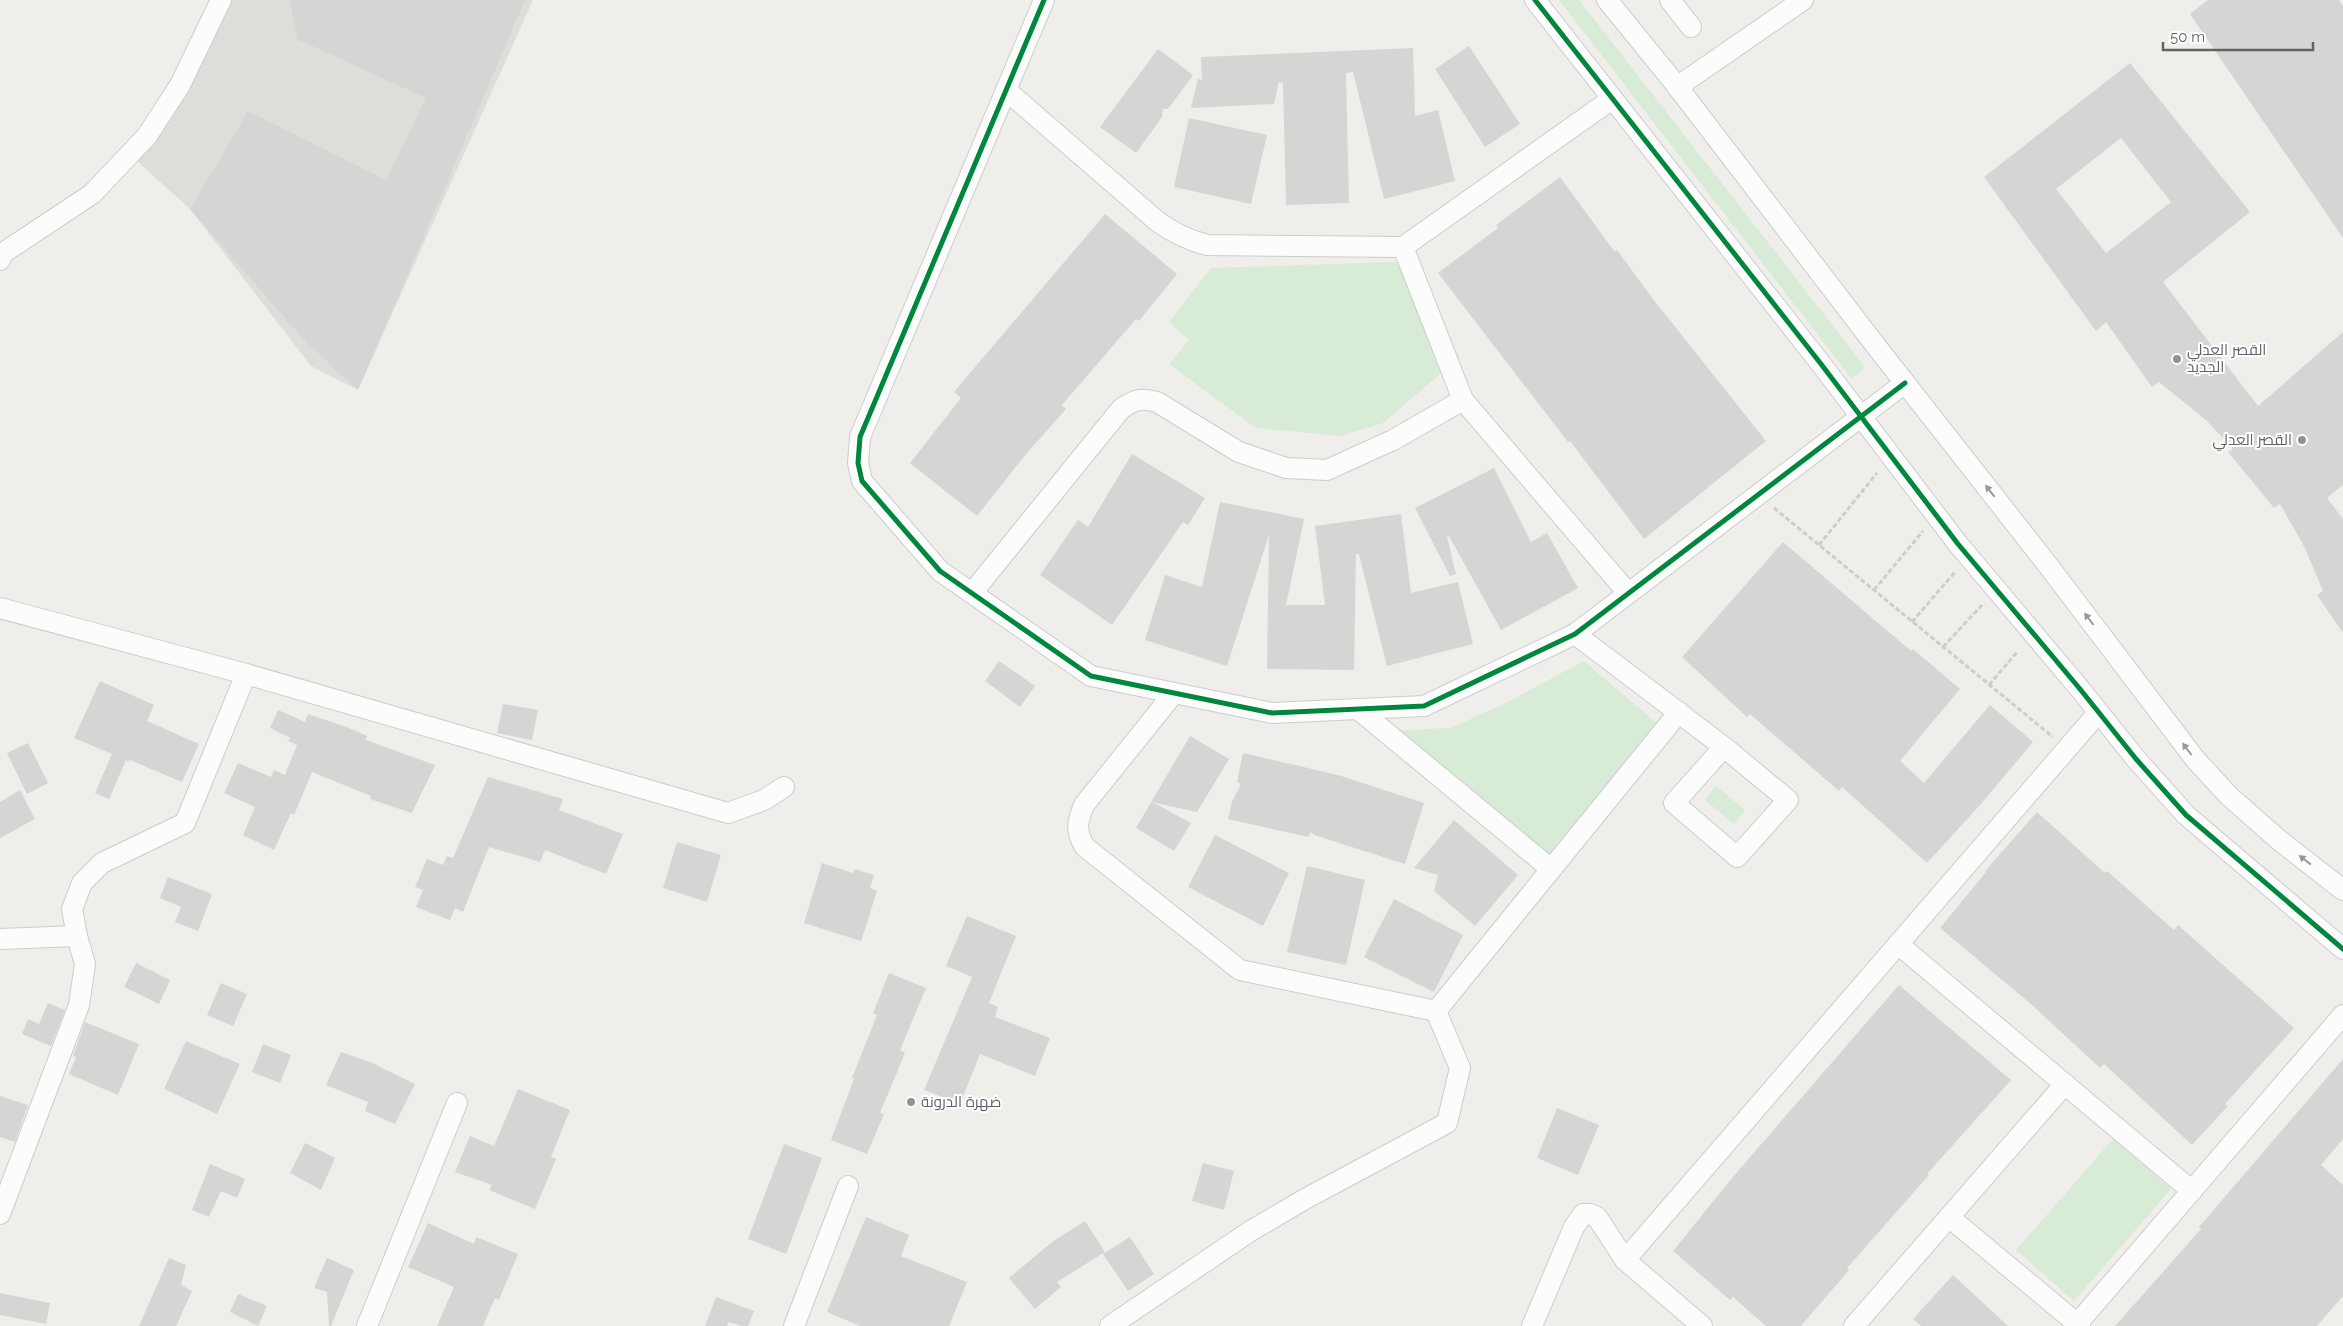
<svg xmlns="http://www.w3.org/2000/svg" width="2343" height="1326" font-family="Raleway,Cairo,sans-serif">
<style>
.industrial{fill:#dfddda}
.green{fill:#d8ebd6}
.building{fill:#d6d5d3;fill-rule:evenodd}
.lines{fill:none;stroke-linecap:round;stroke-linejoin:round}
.minor-casing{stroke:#cbcccc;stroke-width:22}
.path{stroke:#cacfcc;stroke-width:3;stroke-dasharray:5 2.5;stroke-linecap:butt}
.minor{stroke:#fdfcfc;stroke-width:20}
.cycleway-casing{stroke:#fff;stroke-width:8}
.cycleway{stroke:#00873e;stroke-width:5}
.oneway{fill:#96999c}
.poi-dot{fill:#919496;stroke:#fff;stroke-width:2}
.labels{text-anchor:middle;stroke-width:4;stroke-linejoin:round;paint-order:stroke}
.poi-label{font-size:15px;fill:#5f6368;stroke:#fff;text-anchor:start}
</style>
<rect width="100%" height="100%" fill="#efeeea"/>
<!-- industrial -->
<polygon class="industrial" points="227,0 533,0 358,390 311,366 190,209 129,154"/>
<!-- green -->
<g class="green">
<polygon points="1559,0 1579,0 1865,367 1852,379"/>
<polygon points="1396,262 1460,357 1383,423 1340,436 1256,428 1169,364 1189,340 1169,322 1211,268"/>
<polygon points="1584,661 1666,731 1561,856 1544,852 1393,731 1451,728 1508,702"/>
<polygon points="1716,786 1745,810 1734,824 1705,800"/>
<polygon points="2113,1139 2171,1189 2074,1301 2016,1250"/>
</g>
<!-- building -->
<g class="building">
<polygon points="290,0 525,0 358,390 306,342 190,209 248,111 386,180 426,98 297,39"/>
<polygon points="2208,0 2339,0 2343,6 2343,238 2190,14"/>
<polygon points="1469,46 1520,124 1485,147 1435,69"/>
<polygon points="1413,48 1415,116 1438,110 1455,181 1384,199 1353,72 1346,73 1349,203 1286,205 1283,83 1279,82 1274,104 1191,108 1198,78 1202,81 1201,57"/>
<polygon points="1158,49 1193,75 1168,109 1163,109 1162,117 1136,153 1100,127"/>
<path d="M2130,63L2250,212L2163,282L2258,406L2343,332V485L2327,498L2343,519V633L2317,595L2323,591L2305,548L2280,504L2274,508L2228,452L2233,449L2206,420L2159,382L2152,387L2106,322L2096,331L1984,177ZM2121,138L2171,202L2106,253L2056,189Z"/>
<polygon points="1189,118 1267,135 1251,204 1174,187"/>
<polygon points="1560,177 1614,251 1617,250 1653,299 1766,441 1644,539 1570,441 1568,442 1438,273 1498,228 1496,225"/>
<polygon points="1105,214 1177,274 1139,321 1136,319 1062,405 1066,409 1026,454 977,516 910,463 961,398 954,392"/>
<polygon points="1132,454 1205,498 1188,525 1183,522 1112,625 1040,575 1078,520 1088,527"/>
<polygon points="1494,468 1531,542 1547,533 1578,588 1501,630 1449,536 1447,537 1456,574 1450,576 1415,508"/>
<polygon points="1220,502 1304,519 1286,605 1325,605 1315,526 1401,514 1411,593 1458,582 1473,644 1387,666 1359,554 1356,554 1354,670 1267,669 1269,535 1227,666 1145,640 1165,575 1202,587"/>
<polygon points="1783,542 1911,651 1913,649 1960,689 1900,761 1924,783 1990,705 2033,742 1980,805 1927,863 1842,787 1839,791 1750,714 1747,717 1682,657"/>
<polygon points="999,661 1035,686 1020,707 985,681"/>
<polygon points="100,681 154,705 147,721 199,744 182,782 130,760 129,762 126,760 109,799 95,793 112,754 74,738"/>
<polygon points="503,704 538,710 532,740 497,733"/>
<polygon points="278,710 305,722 308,714 349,728 367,736 366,740 435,765 412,813 370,799 371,796 312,772 294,815 291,813 274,850 243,835 255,807 224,793 238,763 271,777 274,770 285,775 297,745 288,741 290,738 270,728"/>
<polygon points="1190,736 1229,759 1197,812 1152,802 1191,823 1174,851 1136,828"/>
<polygon points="28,743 48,783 27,794 7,753"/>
<polygon points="1243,753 1338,775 1424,803 1405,864 1314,835 1311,832 1308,837 1228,819 1232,802 1241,784 1237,782"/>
<polygon points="488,777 563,799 559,810 623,834 606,874 545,850 540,862 489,847 463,912 455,908 450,920 416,907 423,890 415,887 427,859 443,865 447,856 453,858"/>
<polygon points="20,790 35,819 0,838 0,802"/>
<polygon points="2037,812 2105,873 2107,871 2174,930 2178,925 2294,1028 2225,1104 2228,1106 2192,1145 2104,1064 2100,1068 2032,1005 1940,928 1986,872 1985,871"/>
<polygon points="1454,820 1518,875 1475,926 1434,891 1438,875 1414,868"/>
<polygon points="1215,835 1289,873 1263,926 1188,887"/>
<polygon points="677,842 721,855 707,902 663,888"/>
<polygon points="822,863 853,873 855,869 874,875 870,888 877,891 861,941 804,923"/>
<polygon points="1307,866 1365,880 1346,965 1287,952"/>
<polygon points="168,877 212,894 198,931 175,922 181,907 160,898"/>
<polygon points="1394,899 1463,935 1434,992 1364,957"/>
<polygon points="967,916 1016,936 989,1003 998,1007 995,1017 1050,1038 1035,1076 980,1054 960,1104 924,1090 972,977 946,966"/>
<polygon points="136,963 170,980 159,1004 124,987"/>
<polygon points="889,973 926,988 900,1050 905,1053 880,1113 884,1114 867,1154 831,1140 854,1079 852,1078 877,1015 873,1013"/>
<polygon points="221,983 247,994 233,1026 207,1015"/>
<polygon points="1899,985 2011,1080 1927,1174 1929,1175 1847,1268 1849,1270 1801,1326 1766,1326 1733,1297 1730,1300 1673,1251 1732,1178"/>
<polygon points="48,1003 65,1010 51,1046 22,1034 28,1019 39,1024"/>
<polygon points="85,1022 139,1044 118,1095 69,1074 76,1057 73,1056"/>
<polygon points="186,1041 240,1064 217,1114 164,1089"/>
<polygon points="263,1044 291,1055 280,1083 252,1072"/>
<polygon points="341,1052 370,1062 415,1084 395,1124 365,1111 368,1102 326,1085"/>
<polygon points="2343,1059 2343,1139 2321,1165 2343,1185 2343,1296 2317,1326 2115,1326 2201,1229 2199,1227"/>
<polygon points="518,1089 570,1110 551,1157 556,1159 535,1209 489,1190 492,1185 455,1172 470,1136 494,1146"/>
<polygon points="0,1096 28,1105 15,1142 0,1137"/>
<polygon points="1557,1108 1599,1125 1578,1175 1537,1158"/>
<polygon points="305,1143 335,1158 321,1190 290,1173"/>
<polygon points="784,1144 822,1158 786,1254 748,1239"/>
<polygon points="1203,1163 1234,1171 1224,1210 1192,1201"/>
<polygon points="210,1164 245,1179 237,1198 221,1191 209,1217 192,1210"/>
<polygon points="866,1217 909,1235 901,1256 967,1282 949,1326 860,1326 827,1312"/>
<polygon points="1085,1221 1105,1252 1057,1282 1061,1287 1035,1309 1009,1278 1052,1242"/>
<polygon points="428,1223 474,1244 476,1237 518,1254 499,1300 495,1298 483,1326 437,1326 454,1287 408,1267"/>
<polygon points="1130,1237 1154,1274 1128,1291 1103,1254"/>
<polygon points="169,1258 186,1265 181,1285 192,1291 176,1326 139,1326"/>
<polygon points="327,1258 354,1270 331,1326 329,1326 327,1292 314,1288"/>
<polygon points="1953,1275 2008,1326 1921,1326 1913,1319"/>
<polygon points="0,1293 50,1303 46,1324 0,1315"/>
<polygon points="238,1294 267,1306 258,1326 230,1312"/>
<polygon points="716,1297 754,1311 748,1326 741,1326 729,1322 727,1326 705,1326"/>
</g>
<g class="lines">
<defs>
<g id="minor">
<polyline points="1044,0 860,437 858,463 862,481 940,571 1091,676 1272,713 1424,706 1575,634 1905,383"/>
<polyline points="1535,0 1821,364 1958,544 2080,689 2136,759 2186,815 2343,949"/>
<polyline points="1607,0 1673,81 1876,346 2047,564 2195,759 2229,796 2279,840 2343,890"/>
<polyline points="1670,0 1691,27"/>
<polyline points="1677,87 1803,0"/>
<path d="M1007,91L1157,221C1173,233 1188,240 1207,245L1403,247L1463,400"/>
<polyline points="1403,247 1612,99"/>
<polyline points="0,260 3,253 92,194 147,136 180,85 221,0"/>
<path d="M972,593L1121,409C1134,400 1141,397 1157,402L1239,452L1286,468L1327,470L1393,440L1463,400L1628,593"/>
<polyline points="0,608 246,674 728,813 764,800 784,787"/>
<polyline points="1575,634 1724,747 1788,800 1737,857 1674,803 1724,747"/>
<polyline points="1359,710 1551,869"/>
<polyline points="0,939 77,936"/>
<polyline points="1898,944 2192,1191"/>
<polyline points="1436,1011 1679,712"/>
<polyline points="0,1214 79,1005 85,964 77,936 72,909 82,883 102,863 185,823 246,674"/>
<polyline points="1949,1217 2080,1326"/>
<polyline points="2077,1324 2343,1015"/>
<polyline points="367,1326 457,1103"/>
<polyline points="794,1326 848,1186"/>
<path d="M1110,1326L1249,1232L1305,1199L1447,1123L1460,1068L1436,1011L1240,970L1085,847C1075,831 1077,822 1084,805L1174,693"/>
<polyline points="1532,1326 1574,1227 1583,1214 1590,1214 1597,1217 1625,1260"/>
<polyline points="1702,1326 1625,1260 2098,713"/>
<polyline points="1854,1326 2065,1084"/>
</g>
</defs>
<!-- minor casing -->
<use href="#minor" class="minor-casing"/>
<!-- path -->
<g class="path">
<polyline points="1774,508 2053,737"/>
<polyline points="1819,545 1877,473"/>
<polyline points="1874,590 1923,531"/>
<polyline points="1912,622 1955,572"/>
<polyline points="1943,647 1982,605"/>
<polyline points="1989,685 2018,651"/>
</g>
<!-- minor -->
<use href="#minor" class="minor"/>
<defs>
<g id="cycleway">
<polyline points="1044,0 860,437 858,463 862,481 940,571 1091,676 1272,713 1424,706 1575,634 1905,383"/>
<polyline points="1535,0 1821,364 1958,544 2080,689 2136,759 2186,815 2343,949"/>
</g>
</defs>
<!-- cycleway casing -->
<use href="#cycleway" class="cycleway-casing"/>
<!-- cycleway -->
<use href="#cycleway" class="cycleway"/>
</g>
<!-- one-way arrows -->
<defs><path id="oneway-solid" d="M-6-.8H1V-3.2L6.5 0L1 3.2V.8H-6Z" transform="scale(1.25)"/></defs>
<g class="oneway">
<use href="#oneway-solid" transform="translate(1990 491) rotate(-128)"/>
<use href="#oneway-solid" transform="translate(2089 619) rotate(-127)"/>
<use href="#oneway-solid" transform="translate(2187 749) rotate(-127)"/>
<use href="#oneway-solid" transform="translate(2305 860) rotate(-142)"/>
</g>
<!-- markers -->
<g class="poi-dot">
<circle cx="2177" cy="359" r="5"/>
<circle cx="2302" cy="440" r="5"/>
<circle cx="911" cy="1102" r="5"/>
</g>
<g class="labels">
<!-- poi labels -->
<g class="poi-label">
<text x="2187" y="355">القصر العدلي<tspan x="2187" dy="17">الجديد</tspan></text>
<text x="2292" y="445" text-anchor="end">القصر العدلي</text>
<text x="921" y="1107">ضهرة الدرونة</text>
</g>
</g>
<!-- scale -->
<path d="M2163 42v8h150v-8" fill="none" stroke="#5f6368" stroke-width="2.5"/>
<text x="2170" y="42" font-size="15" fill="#5f6368" stroke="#ffffff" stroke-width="4" paint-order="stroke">50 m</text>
</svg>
